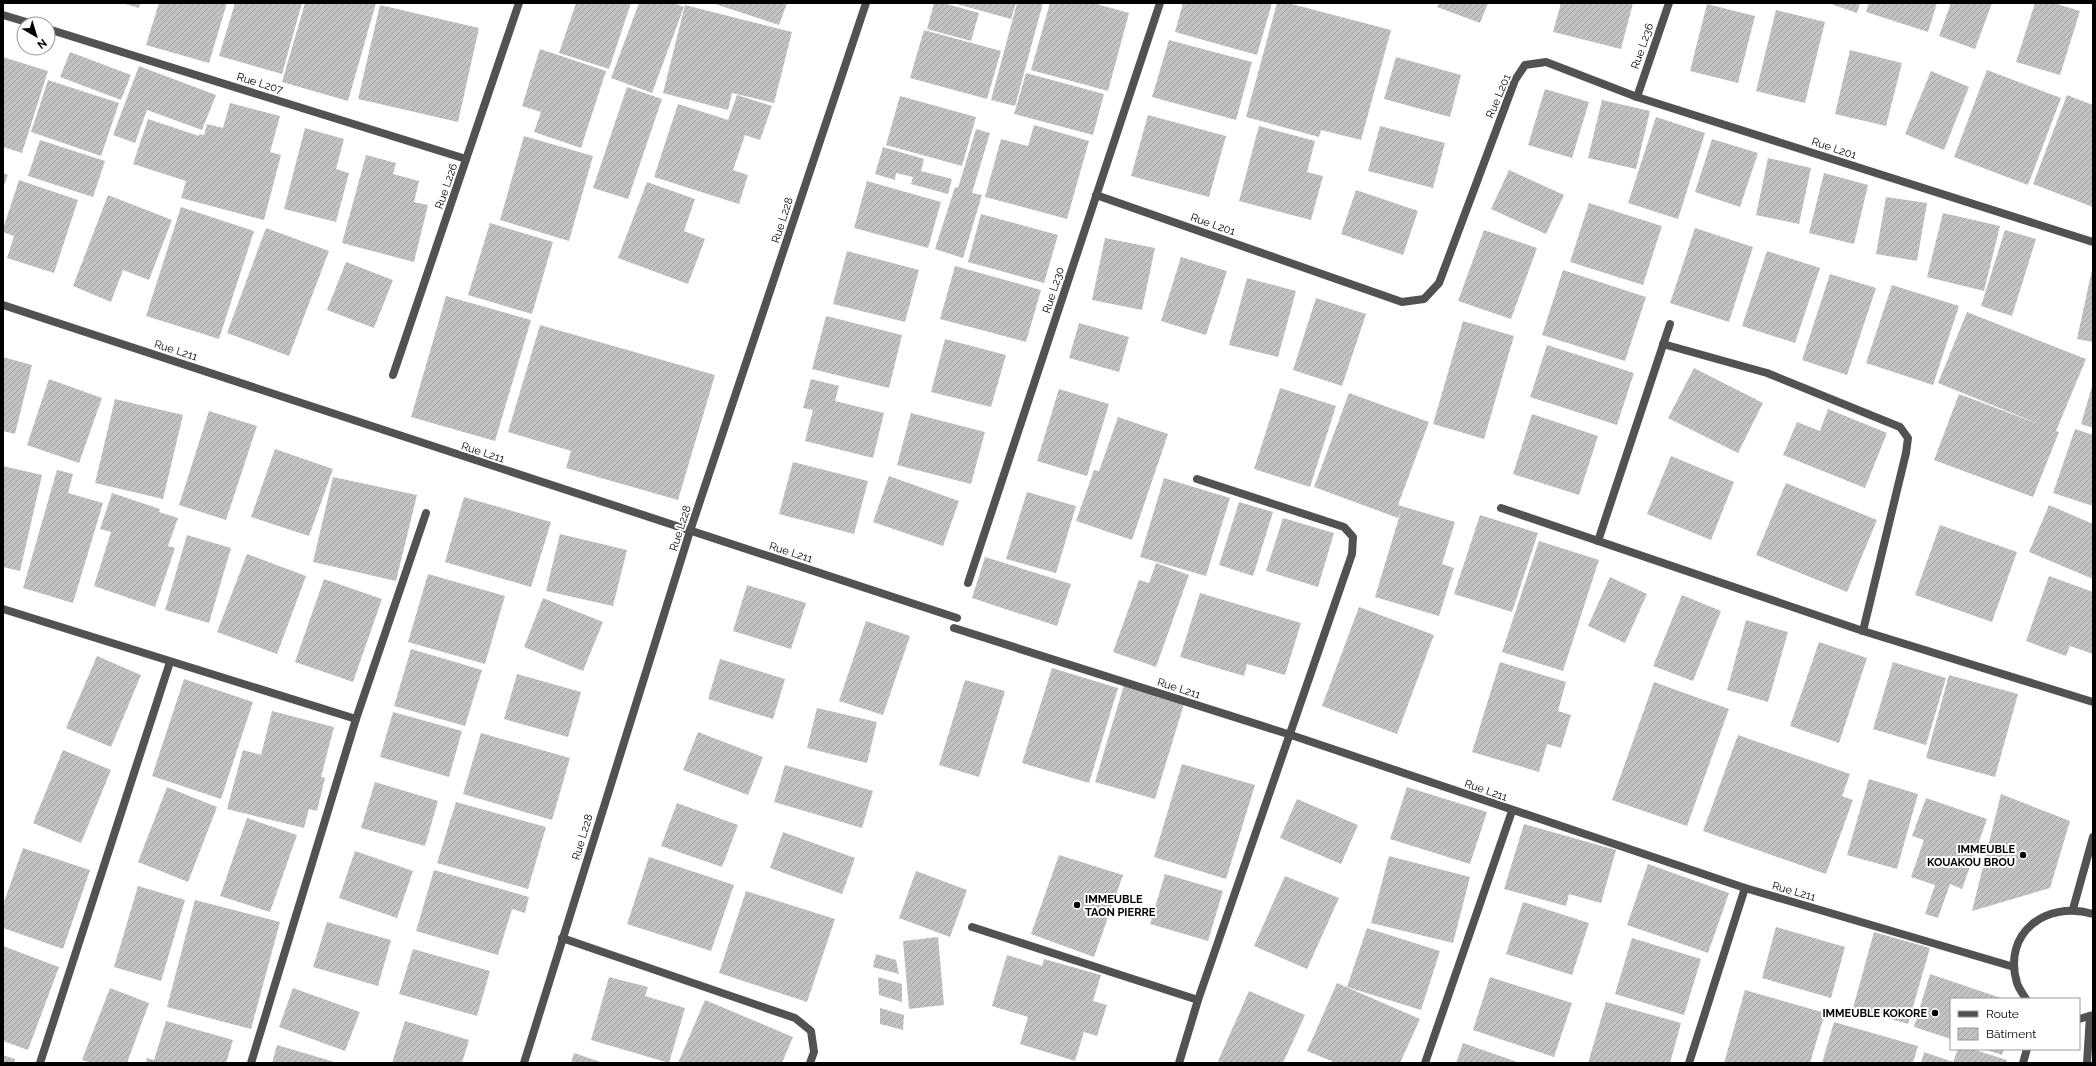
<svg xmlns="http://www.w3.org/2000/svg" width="2096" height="1066" font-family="Raleway,sans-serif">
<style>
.building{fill:url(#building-hatch)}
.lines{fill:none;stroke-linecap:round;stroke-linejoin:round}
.street{stroke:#525252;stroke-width:8}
.poi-dot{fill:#000;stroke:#fff;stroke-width:1.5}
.labels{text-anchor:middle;stroke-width:4;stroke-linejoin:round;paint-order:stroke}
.street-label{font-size:11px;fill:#000;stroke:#fff}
.poi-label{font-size:11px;font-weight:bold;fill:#000;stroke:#fff;text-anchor:end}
</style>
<defs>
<pattern id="building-hatch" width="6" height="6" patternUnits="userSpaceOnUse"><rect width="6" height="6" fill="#c2c2c2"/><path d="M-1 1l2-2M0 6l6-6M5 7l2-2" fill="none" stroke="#a5a5a5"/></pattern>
</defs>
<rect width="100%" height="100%" fill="#fff"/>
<!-- building -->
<g class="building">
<polygon points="122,3 140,3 139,8"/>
<polygon points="159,3 227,3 209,63 146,45"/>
<polygon points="235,3 302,3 282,74 219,56"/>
<polygon points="305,3 376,3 348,101 282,82"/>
<polygon points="576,3 631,3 609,69 559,53"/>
<polygon points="639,3 674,3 684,7 652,93 611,78"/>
<polygon points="712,3 787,3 779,25"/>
<polygon points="934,3 943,3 979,13 971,41 927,29"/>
<polygon points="953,3 1016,3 1011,19"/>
<polygon points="1017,3 1043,3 1015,106 991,100"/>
<polygon points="1050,3 1093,3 1129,13 1108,91 1031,70"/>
<polygon points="1183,3 1272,3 1257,55 1175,32"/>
<polygon points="1277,3 1288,3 1391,30 1361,140 1321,130 1319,137 1246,117"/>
<polygon points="1439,3 1488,3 1480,23 1437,7"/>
<polygon points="1561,3 1633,3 1621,49 1553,32"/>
<polygon points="1828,3 1860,3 1857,13"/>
<polygon points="1869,3 1937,3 1928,32 1866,12"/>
<polygon points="1951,3 1992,3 1975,49 1939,36"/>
<polygon points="2035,3 2054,3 2080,11 2060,75 2016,62"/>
<polygon points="1707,4 1755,16 1738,83 1690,71"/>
<polygon points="380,5 479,28 458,122 358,99"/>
<polygon points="685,5 792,32 774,103 732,93 728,110 663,93"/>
<polygon points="1776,10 1825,22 1805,103 1756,91"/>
<polygon points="924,30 1001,51 987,99 910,78"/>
<polygon points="1169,40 1252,62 1236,120 1152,97"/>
<polygon points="540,49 606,71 581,148 534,132 541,112 522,106"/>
<polygon points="1850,50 1902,63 1886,126 1835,114"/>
<polygon points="70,52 131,75 121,100 60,77"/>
<polygon points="3,57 48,71 22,153 3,147"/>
<polygon points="1396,57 1461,75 1450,117 1384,99"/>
<polygon points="139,66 216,95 202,130 147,110 135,143 113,135"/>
<polygon points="1987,70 2061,98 2028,185 1954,157"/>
<polygon points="1931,71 1969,87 1944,150 1905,134"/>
<polygon points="1026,73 1104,94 1093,135 1014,114"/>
<polygon points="48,80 119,103 101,156 31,132"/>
<polygon points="627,87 662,99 628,199 593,188"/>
<polygon points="1545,89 1589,102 1572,158 1528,145"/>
<polygon points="737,95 772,106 760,140 745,135 733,170 748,175 739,204 654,177 678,104 728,120"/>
<polygon points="2067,95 2093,105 2093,207 2033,184"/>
<polygon points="900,96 976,117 962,166 886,145"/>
<polygon points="1602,100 1650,111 1636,169 1588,158"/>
<polygon points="230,103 280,116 270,152 281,155 264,220 181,198 186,181 133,164 148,119 199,136 199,134 204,135 207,124 223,128"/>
<polygon points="1148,115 1226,136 1209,197 1131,176"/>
<polygon points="1656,117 1705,133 1678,219 1628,203"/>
<polygon points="1034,125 1089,141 1067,219 985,197 1001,139 1028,146"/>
<polygon points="1259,126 1315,141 1307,172 1323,176 1311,220 1239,201"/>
<polygon points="1380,126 1445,143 1433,188 1368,171"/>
<polygon points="305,128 344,139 336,169 349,173 336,222 284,209"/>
<polygon points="976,129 990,133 972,193 982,195 963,258 935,249 955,187 958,188"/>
<polygon points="524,136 593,156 569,241 500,220"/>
<polygon points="1712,139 1758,153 1740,207 1695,192"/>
<polygon points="40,140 105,161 93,197 28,176"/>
<polygon points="883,147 924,159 921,171 952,179 948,194 911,184 913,177 896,173 895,180 875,174"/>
<polygon points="366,155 396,163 393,174 419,181 414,202 428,205 414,262 342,243"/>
<polygon points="1768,158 1811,168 1799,224 1756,215"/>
<polygon points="1509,170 1564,195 1546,234 1491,209"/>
<polygon points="3,173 8,175 3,188"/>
<polygon points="1824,173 1868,185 1854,244 1809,233"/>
<polygon points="19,180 78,200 54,273 7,258 14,236 3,232 3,229"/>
<polygon points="867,181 941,202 928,248 854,228"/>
<polygon points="647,182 695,199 684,231 705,239 688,284 618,258"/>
<polygon points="1356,190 1418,211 1403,255 1341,234"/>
<polygon points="108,195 172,220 149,280 123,270 111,302 73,286"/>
<polygon points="1886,197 1927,203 1917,261 1876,254"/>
<polygon points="1589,203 1662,226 1643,285 1570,262"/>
<polygon points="181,207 254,231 219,339 146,316"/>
<polygon points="1943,213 2000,226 1984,291 1927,277"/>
<polygon points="981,214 1058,235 1044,283 968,262"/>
<polygon points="490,223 553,242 532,314 468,295"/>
<polygon points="266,228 329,251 289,356 227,333"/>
<polygon points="1695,228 1753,247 1729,322 1670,303"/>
<polygon points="1484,230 1537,248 1511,319 1458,301"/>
<polygon points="2005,230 2036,239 2012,316 1981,306"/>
<polygon points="1105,238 1155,248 1142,310 1092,300"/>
<polygon points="847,251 919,270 905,322 833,304"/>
<polygon points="1767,251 1820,268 1795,343 1742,326"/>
<polygon points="1181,257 1227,271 1206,335 1161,321"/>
<polygon points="346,262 393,280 374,328 327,310"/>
<polygon points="955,266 1041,290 1026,342 940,319"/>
<polygon points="1563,270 1646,297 1625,361 1542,335"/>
<polygon points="2092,270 2093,270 2093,342 2077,339"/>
<polygon points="1830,274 1876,288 1847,375 1802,360"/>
<polygon points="1247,278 1296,291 1278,357 1229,345"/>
<polygon points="1892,285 1959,306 1933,385 1866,363"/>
<polygon points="446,296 531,320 495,441 411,417"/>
<polygon points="1316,298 1366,314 1342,386 1293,370"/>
<polygon points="1967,312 2086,359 2056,431 2059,432 2033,497 1934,460 1959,394 2039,424 1938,383"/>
<polygon points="826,316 902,335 889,388 812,369"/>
<polygon points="1463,321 1514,336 1484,439 1433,424"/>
<polygon points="1079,323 1129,337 1119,372 1069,358"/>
<polygon points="540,325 715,375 678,500 566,468 571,451 508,432"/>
<polygon points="945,339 1006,355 991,407 931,392"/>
<polygon points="1547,345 1634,373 1617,425 1530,397"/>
<polygon points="3,357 32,365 15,434 3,431"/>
<polygon points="1694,368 1763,403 1738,453 1668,418"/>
<polygon points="49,379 102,398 79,463 27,445"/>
<polygon points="811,379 839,386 835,401 884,413 873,458 805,441 813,410 803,408"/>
<polygon points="2093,383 2093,428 2081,424"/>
<polygon points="1280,388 1336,406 1310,487 1254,469"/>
<polygon points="1059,389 1109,404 1087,476 1037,461"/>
<polygon points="1349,393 1429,422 1398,505 1455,522 1442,564 1454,568 1439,616 1375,597 1401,511 1398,518 1314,487"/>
<polygon points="115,399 183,415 163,499 95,483"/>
<polygon points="1828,409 1887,433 1865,488 1783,455 1797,422 1820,431"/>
<polygon points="209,411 257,426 226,520 179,505"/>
<polygon points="911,413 985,432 971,484 897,465"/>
<polygon points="1532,414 1598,436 1579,495 1513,474"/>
<polygon points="1118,417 1168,434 1132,540 1076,521 1094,470 1099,471"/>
<polygon points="2075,429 2093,435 2093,506 2053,493"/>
<polygon points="275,449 333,469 309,536 251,517"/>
<polygon points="1671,456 1734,482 1711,540 1647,514"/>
<polygon points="793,462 868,481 854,534 779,514"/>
<polygon points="3,466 42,475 20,571 3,567"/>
<polygon points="57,470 73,474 68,493 103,503 73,603 23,588"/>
<polygon points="889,476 959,501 943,546 873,522"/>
<polygon points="333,477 417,495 396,581 313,562"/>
<polygon points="1164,478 1230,498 1206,576 1140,557"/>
<polygon points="1786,483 1877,520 1847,592 1756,555"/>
<polygon points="1027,492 1076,506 1056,573 1006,559"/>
<polygon points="112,493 160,509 159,512 178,518 168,546 175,548 155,607 94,586 111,532 100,529"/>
<polygon points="464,497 551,522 531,587 445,562"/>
<polygon points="1239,502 1273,512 1253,576 1219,565"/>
<polygon points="2049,505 2093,524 2093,579 2029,552"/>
<polygon points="1480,515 1538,533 1512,612 1454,594"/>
<polygon points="1283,518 1334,533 1318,587 1266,571"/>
<polygon points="1940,525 2017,552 1992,622 1915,595"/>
<polygon points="560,534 627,550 613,606 546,591"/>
<polygon points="187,535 231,548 209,623 165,610"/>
<polygon points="1539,541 1599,560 1563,671 1502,652"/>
<polygon points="247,554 306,576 277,654 217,632"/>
<polygon points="985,557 1071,584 1057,626 972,598"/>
<polygon points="1156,563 1189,575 1156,667 1113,652 1139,580 1149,583"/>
<polygon points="428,574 505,596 485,664 408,642"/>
<polygon points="2049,576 2093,592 2093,654 2070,646 2066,656 2026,641"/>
<polygon points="1610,577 1647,594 1625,643 1588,626"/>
<polygon points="324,579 382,599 353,682 295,662"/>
<polygon points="747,585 806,603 791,649 733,631"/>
<polygon points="1200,593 1301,623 1285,675 1247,664 1244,676 1180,657"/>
<polygon points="1682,595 1721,611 1693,681 1653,666"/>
<polygon points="543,598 603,622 583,671 524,647"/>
<polygon points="1359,607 1434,635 1397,734 1322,706"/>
<polygon points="1746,620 1788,632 1768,702 1727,690"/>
<polygon points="866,621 910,636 883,715 839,701"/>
<polygon points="1819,642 1867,658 1839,743 1790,726"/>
<polygon points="411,649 482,670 465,726 394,706"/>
<polygon points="97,656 141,675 111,747 66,728"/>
<polygon points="720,659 785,679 773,719 708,699"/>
<polygon points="1500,662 1566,682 1558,711 1571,715 1561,748 1547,744 1539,772 1472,752"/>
<polygon points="1893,662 1946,678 1926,745 1873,729"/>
<polygon points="1052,668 1118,688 1089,783 1022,763"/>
<polygon points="517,674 581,692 568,737 504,719"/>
<polygon points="1949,675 2018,694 1995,777 1926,758"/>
<polygon points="184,679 253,702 221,799 152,776"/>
<polygon points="965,680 1005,691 979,777 939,765"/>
<polygon points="1654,682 1729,709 1687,826 1612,800"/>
<polygon points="1124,685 1184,704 1155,799 1095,782"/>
<polygon points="817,708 877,722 867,763 807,748"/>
<polygon points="272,711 334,727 321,777 325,778 317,811 309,809 304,828 227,809 243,750 261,755"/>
<polygon points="393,712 462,731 449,777 380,757"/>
<polygon points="698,732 763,757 748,795 683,770"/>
<polygon points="481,733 570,758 552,820 463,794"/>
<polygon points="1738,735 1850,774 1842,796 1853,800 1826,874 1703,831"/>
<polygon points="63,750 111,770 81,843 33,823"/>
<polygon points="1182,764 1255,785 1226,879 1154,857"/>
<polygon points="785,765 873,791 862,828 774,802"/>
<polygon points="1869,779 1918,794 1897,869 1847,855"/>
<polygon points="375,782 438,801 425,846 361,828"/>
<polygon points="167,787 217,807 188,882 138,862"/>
<polygon points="1407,787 1487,812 1470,864 1390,839"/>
<polygon points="2001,794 2070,821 2050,888 1972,911"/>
<polygon points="1926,798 1987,819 1962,889 1950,884 1938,918 1925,914 1935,885 1911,877 1924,840 1912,836"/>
<polygon points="1297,799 1358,825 1341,864 1280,838"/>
<polygon points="456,802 546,827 528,889 437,863"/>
<polygon points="677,803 738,825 722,867 661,846"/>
<polygon points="247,818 297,835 270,912 220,896"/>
<polygon points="1524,824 1616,850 1601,903 1569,894 1566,906 1504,889"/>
<polygon points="783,832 855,858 842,894 770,868"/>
<polygon points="23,848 90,870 63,949 3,928 3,905"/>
<polygon points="355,851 413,871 397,918 339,898"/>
<polygon points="1059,855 1123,875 1094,957 1031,934"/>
<polygon points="1389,856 1470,877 1453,943 1371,923"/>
<polygon points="649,857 734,885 711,951 627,924"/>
<polygon points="1648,864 1729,893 1708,953 1627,925"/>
<polygon points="434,870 529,897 525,913 512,909 498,955 416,931"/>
<polygon points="916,871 967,890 950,937 899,918"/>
<polygon points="1165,874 1223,891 1208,941 1150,924"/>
<polygon points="1285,876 1339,898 1307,969 1254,946"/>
<polygon points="138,886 185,900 161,981 114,967"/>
<polygon points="746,891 835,919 807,1002 719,973"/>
<polygon points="195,900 280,922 251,1029 167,1007"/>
<polygon points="1523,902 1589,923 1572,975 1506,954"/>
<polygon points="327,922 391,940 378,986 313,967"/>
<polygon points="1776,927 1845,947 1831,998 1762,978"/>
<polygon points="1367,928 1440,951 1421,1010 1347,987"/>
<polygon points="1874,932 1930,948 1908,1024 1853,1008"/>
<polygon points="938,937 944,1005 909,1009 903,941"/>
<polygon points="1632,938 1701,959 1684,1015 1615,994"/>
<polygon points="3,946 59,967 28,1050 3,1041"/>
<polygon points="413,949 490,971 477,1016 399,994"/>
<polygon points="876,954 896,960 899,974 873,967"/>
<polygon points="1007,955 1042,966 1044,959 1101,975 1093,1001 1107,1005 1097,1036 1084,1032 1075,1061 1020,1044 1028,1017 992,1006"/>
<polygon points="1930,974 2004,999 1951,999 1951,1039 1914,1027"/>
<polygon points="609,977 648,987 645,996 685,1008 669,1063 591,1040"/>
<polygon points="878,977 902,984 902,1002 879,995"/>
<polygon points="1490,977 1572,1003 1554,1057 1473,1030"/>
<polygon points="1337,983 1420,1019 1400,1063 1336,1063 1307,1051"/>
<polygon points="110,988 149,1003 127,1063 91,1063 82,1060"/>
<polygon points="293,988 360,1012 345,1051 279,1027"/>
<polygon points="1745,990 1825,1013 1810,1063 1724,1063"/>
<polygon points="1249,991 1305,1015 1283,1063 1222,1063 1218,1061"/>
<polygon points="705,1000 793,1037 782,1063 678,1063"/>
<polygon points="1606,1002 1681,1023 1670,1063 1588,1063"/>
<polygon points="880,1008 904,1015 903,1030 880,1024"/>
<polygon points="166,1021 233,1040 226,1063 146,1063 147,1058 154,1060"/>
<polygon points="405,1021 469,1040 462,1063 392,1063"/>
<polygon points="1834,1022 1918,1046 1913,1063 1822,1063"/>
<polygon points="1463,1043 1520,1063 1456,1063"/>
<polygon points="277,1045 338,1063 272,1063"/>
<polygon points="1958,1049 1972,1049 2007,1060 2006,1063 1921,1063 1924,1052 1953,1062"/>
<polygon points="1984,1049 2004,1049 2002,1055"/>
<polygon points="574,1053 604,1063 571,1063"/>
<polygon points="3,1055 15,1059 14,1063 3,1063"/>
</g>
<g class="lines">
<!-- street -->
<g class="street">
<polyline points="3,15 33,24"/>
<polyline points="48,29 466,159"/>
<polyline points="1637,97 1669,3"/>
<polyline points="1096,195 1402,302 1424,299 1439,283 1515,80 1525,65 1546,62 1637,97 2093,242"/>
<polyline points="3,305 957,618"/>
<polyline points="1663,344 1767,373 1900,427 1908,438 1906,453 1863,631"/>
<polyline points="393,375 519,3"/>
<polyline points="1501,508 1863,631 2093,702"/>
<polyline points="1598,541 1670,324"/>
<polyline points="968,583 1160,3"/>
<polyline points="3,609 356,719"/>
<polyline points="954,628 1291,735 1745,888 2014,967"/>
<polyline points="2073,909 2093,837"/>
<polyline points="972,927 1198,1000"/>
<polyline points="562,938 795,1018 811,1031 814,1052 810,1063"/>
<path d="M2026,999C2023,994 2019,989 2017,983C2002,933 2046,900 2093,914"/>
<polyline points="2079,1019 2093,1015"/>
<polyline points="40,1063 170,662"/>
<polyline points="251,1063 356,719 426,513"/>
<polyline points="524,1063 690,531 866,3"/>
<polyline points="1179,1063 1198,1000 1352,554 1353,537 1344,527 1197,479"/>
<polyline points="1425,1063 1512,811"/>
<polyline points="1689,1063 1745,888"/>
<polyline points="2023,1063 2027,1049"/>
<polyline points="2087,1063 2090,1016"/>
</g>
</g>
<!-- markers -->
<g class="poi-dot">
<circle cx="2023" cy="855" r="4"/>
<circle cx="1077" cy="905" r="4"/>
<circle cx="1935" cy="1013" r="4"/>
</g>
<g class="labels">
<!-- street labels -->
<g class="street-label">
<text transform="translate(1642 46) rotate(-71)" y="4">Rue L236</text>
<text transform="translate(260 83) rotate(17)" y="4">Rue L207</text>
<text transform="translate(1498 96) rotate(-67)" y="4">Rue L201</text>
<text transform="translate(1834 148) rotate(18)" y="4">Rue L201</text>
<text transform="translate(446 186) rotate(-71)" y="4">Rue L226</text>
<text transform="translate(782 220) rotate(-72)" y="4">Rue L228</text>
<text transform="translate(1213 224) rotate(19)" y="4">Rue L201</text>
<text transform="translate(1053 290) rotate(-72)" y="4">Rue L230</text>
<text transform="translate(176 350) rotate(18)" y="4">Rue L211</text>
<text transform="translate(483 452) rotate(18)" y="4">Rue L211</text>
<text transform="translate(680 528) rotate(-72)" y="4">Rue L228</text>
<text transform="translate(791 552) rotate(18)" y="4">Rue L211</text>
<text transform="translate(1179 688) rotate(18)" y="4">Rue L211</text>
<text transform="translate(1486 790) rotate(19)" y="4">Rue L211</text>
<text transform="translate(582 837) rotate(-73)" y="4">Rue L228</text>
<text transform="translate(1794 891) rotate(16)" y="4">Rue L211</text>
</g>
<!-- poi labels -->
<g class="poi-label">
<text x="2015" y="853">IMMEUBLE<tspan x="2015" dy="13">KOUAKOU BROU</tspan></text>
<text x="1085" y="903" text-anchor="start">IMMEUBLE<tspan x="1085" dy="13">TAON PIERRE</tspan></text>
<text x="1927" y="1017">IMMEUBLE KOKORE</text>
</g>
</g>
<!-- border -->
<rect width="2096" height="1066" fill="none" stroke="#000000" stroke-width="8"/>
<!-- legend -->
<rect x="1950" y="998" width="130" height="52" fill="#ffffff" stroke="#999999"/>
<rect x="1958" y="1011" width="20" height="6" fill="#525252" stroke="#999999"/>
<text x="1986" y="1018" font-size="12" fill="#000000">Route</text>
<rect x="1958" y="1028" width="20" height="12" fill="url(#building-hatch)" stroke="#999999"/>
<text x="1986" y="1038" font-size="12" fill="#000000">Bâtiment</text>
<!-- north arrow -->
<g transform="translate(36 36) rotate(142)"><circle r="19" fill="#ffffff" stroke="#999999"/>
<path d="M0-3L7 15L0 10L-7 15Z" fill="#000000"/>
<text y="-6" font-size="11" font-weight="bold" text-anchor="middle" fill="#000000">N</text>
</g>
</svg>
